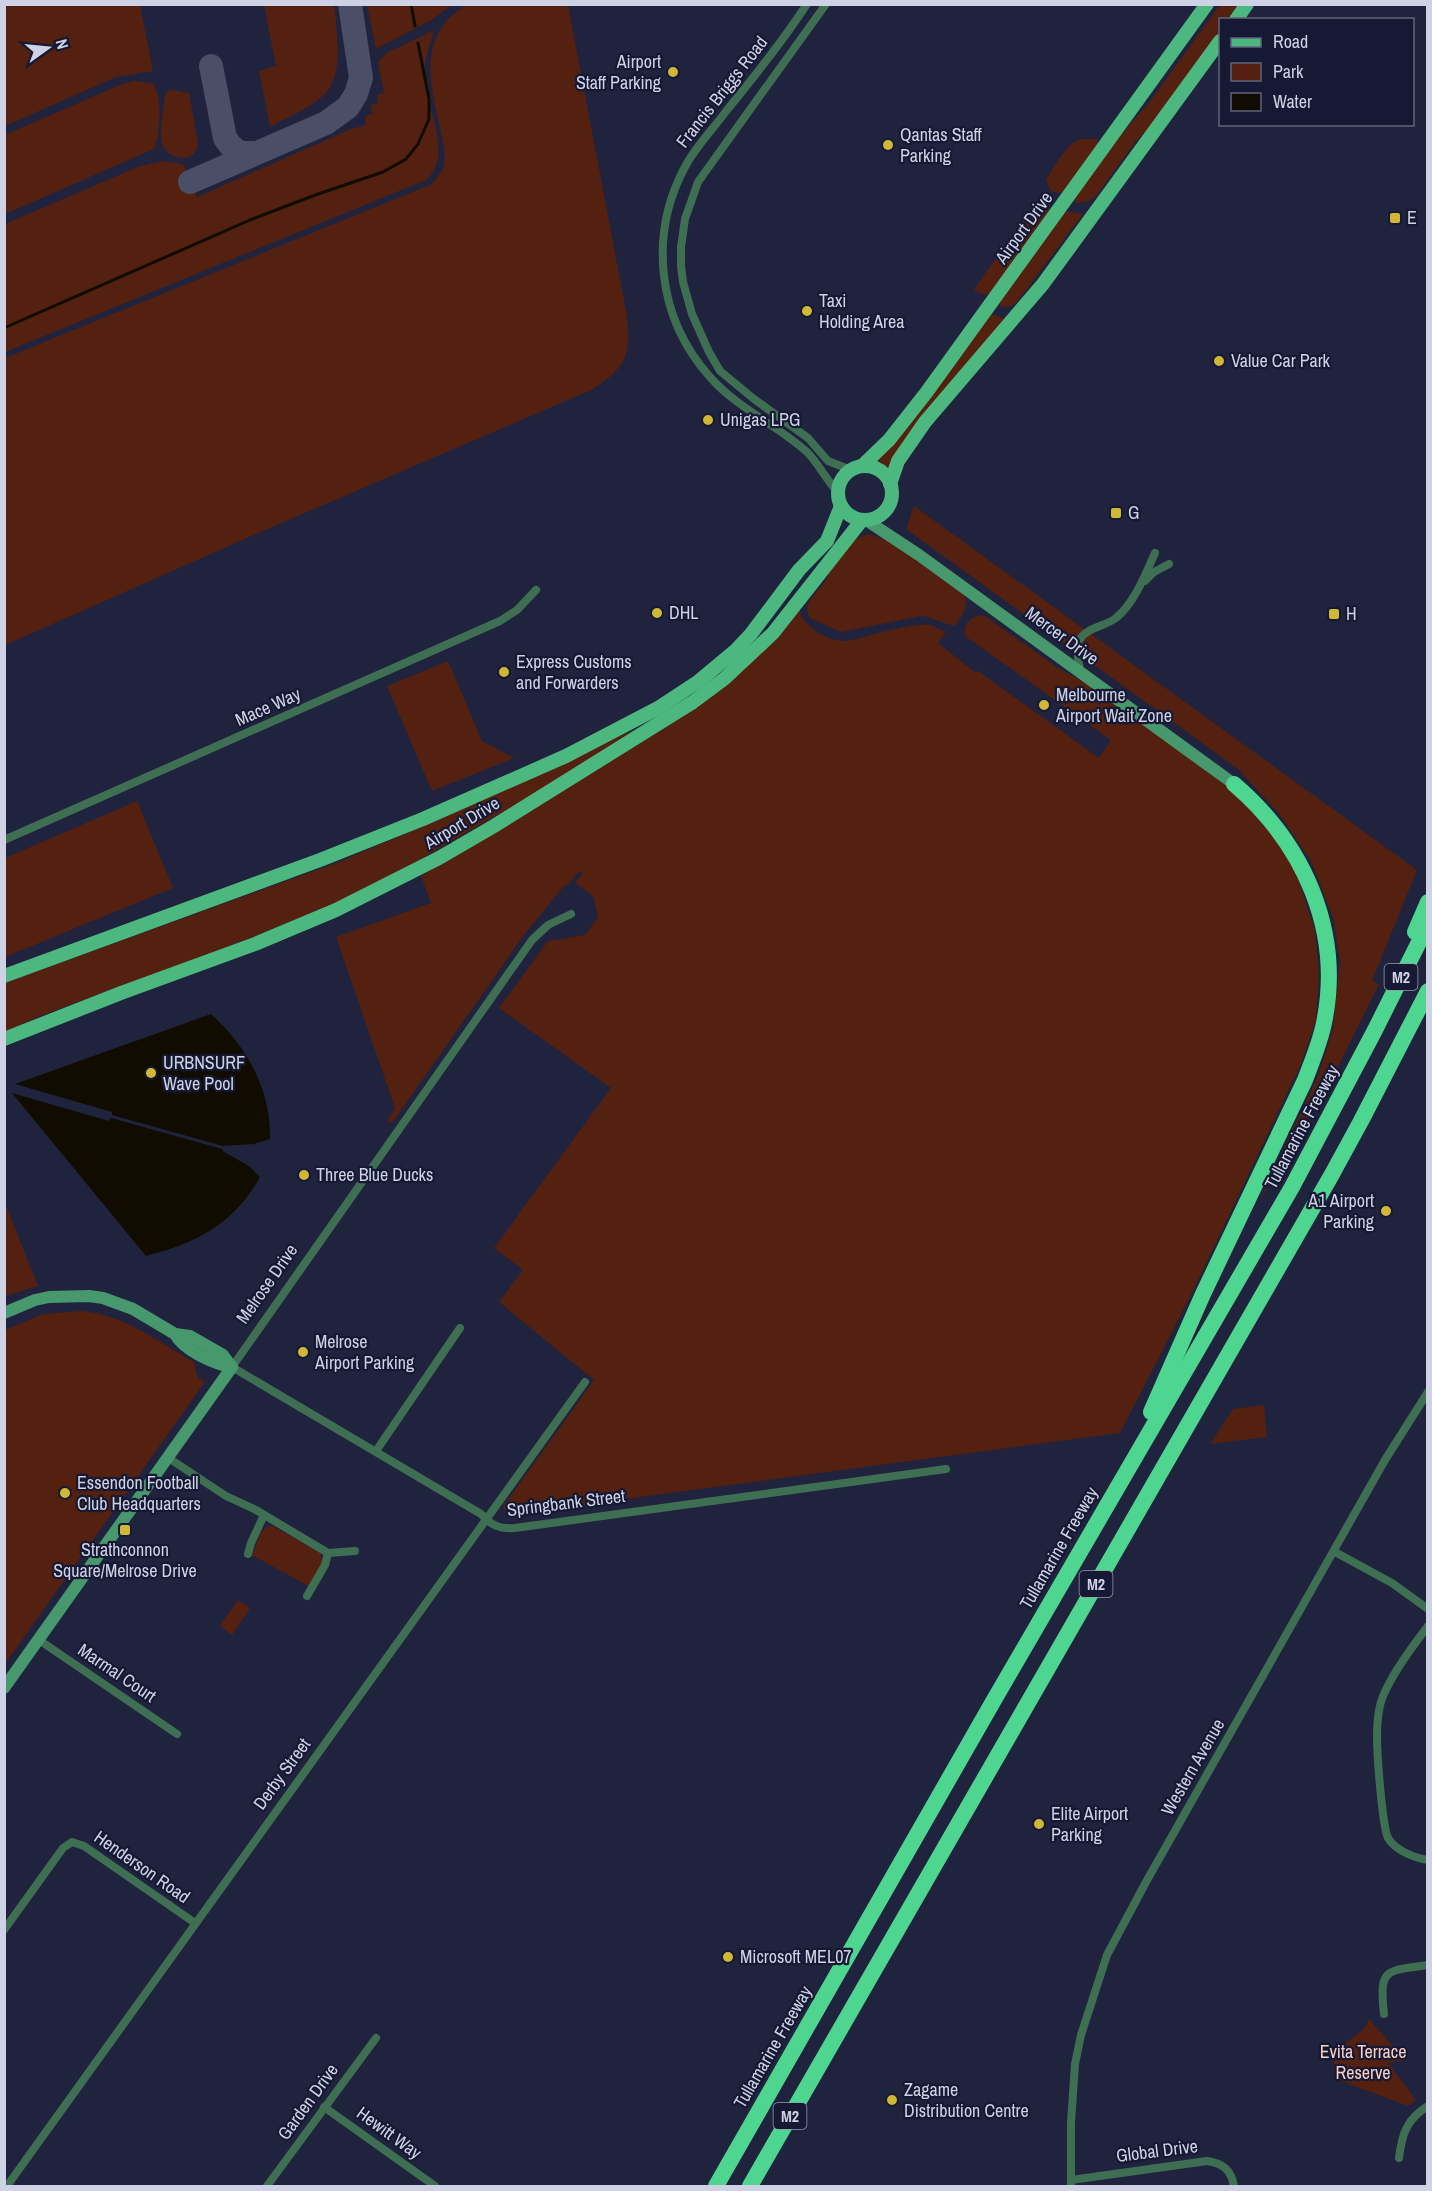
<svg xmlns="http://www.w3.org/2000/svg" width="1432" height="2191" font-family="'Archivo Narrow',sans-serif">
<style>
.green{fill:#54200f}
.water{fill:#110c00}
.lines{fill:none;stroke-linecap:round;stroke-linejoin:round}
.stream{stroke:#110c00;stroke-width:3}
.taxiway{stroke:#4a4e66;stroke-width:24}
.street{stroke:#3f6f53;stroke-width:8}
.secondary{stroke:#47986c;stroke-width:12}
.primary{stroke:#4cb87f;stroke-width:14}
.highway{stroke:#4ed590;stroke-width:16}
.poi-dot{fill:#d1b736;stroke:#161934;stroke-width:2}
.labels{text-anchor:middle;stroke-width:4.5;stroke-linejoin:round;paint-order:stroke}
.shield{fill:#161934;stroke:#979aaf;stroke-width:1.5}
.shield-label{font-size:16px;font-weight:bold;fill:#ced2e4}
.poi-label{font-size:18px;fill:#ced2e4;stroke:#161934;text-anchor:start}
.street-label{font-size:18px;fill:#ced2e4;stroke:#161934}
.park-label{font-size:18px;fill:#f8cfc3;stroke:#161934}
</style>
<rect width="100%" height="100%" fill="#20233e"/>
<!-- green -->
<g class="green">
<polygon points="5,4 140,5 153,71 116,77 5,126"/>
<path d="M264,5H334C336,14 336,25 337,36C343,98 318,101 270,127L259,71L276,66Z"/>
<polygon points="367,5 367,4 452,5 431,20 376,49"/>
<path d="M465,5H568L626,311C632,354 628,367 591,390L256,534L5,645V358L432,184L443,169L445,157C441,114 415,64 444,24C449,17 458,11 465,5Z"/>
<polygon points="1220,5 1241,5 1230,19 1220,20 1220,32 1160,116 1136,141 1096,196 1089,201 1076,203 1075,197 1116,140 1148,104"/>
<path d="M434,30C430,45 424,61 424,76C426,107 454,156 426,180L5,352V224L140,166L164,161L183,164L197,197L351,129L366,125L365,116L372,114L371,105L378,103L377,95L384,93L378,62L387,53Z"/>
<path d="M135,81L152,83C163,92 160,137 154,149L5,214V135L122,84Z"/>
<path d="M172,90L189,93L198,143C197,165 167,161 162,143C159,132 164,108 165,96L167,91Z"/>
<path d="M1098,139L1097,148L1065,191L1059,193L1051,191L1046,181C1050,171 1068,143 1078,140C1085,138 1091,140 1098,139Z"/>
<path d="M1039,198H1044L1049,206V213L991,293C984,296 980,294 974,289Z"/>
<polygon points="1065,211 1083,214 1017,302 1012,306 1001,307 999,302"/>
<polygon points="992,314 1005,319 888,468 878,460 897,439 988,316"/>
<polygon points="914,506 1417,870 1372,981 1379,984 1337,1069 1259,1202 1318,1076 1333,1028 1340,960 1333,918 1311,861 1279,814 1238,769 906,529"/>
<path d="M870,534L892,542L964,595C970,607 962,615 955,625C948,627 932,616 921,616L841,632L810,618C808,614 806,609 808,604C811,596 820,589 825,581C836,563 846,537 870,534Z"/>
<path d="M799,610C805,629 829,642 848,641C870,636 909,623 929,625C935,626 941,630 946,632L938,643L975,672L978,671L1099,758L1111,740L965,636C962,623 973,614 985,616L1058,668L1089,685L1103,698L1106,696L1228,787L1279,841L1298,879L1315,931L1319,975L1316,1020L1301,1064L1193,1291L1120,1433L632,1498L515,1517L502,1508L594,1380L499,1302L523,1270L494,1248L611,1088L499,1008L548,941L585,935L598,917L593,896L575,883L583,873L579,871L570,883L563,887L524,935L392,1123L387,1121L395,1108L336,937L431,903L421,876L471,847L668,726L715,694L760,654Z"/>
<polygon points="448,661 482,741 514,758 432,791 387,686"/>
<path d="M631,731L634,736L412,864C381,880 350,897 318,910C227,949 133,981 40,1016L5,1032V983L339,862L443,818Z"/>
<polygon points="137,801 173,888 5,957 5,858"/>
<polygon points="4,1201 38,1286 5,1296 4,1296"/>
<path d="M82,1311C124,1315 159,1342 194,1362L198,1379H203L204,1383L5,1664V1330L43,1314Z"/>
<polygon points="1264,1405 1267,1437 1210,1444 1233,1409"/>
<path d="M268,1526H273L320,1553C326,1566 315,1576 308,1586L252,1555L261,1532Z"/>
<polygon points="238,1600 250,1608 232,1635 220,1626"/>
<polygon points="1369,2019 1405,2060 1388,2063 1416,2100 1408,2106 1336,2079 1333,2053 1364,2029"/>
</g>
<!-- water -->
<g class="water">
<path d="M211,1014C247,1047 271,1089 270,1139L254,1144L223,1146L112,1115V1112L15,1084Z"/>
<path d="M12,1093L109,1121L111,1118L222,1149L224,1152L249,1166L260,1177C234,1224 197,1243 146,1256Z"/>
</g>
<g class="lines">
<!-- stream -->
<g class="stream">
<polyline points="411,4 415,26"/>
<polyline points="4,328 250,220 318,194 383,172 406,159 418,144 429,119 429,99 418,43"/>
</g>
<!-- taxiway -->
<g class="taxiway">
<polyline points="211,66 225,138 230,145 239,153 254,153"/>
<polyline points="190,182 326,123 348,107 356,94 361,78 350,4"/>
</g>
<!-- street -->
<g class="street">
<path d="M807,4C782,42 755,76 727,110C714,128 697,145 686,165C648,234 657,318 710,377C737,408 777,425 807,452C819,464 826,480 838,492"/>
<polyline points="826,4 698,182 685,219 681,247 681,266 683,282 692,314 709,352 720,371 754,399 808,438 828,461 851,470"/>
<polyline points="1145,581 1154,572 1169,564"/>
<path d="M1080,671C1079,662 1075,647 1080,639C1088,627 1106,626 1116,618C1135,602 1145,575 1155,553"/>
<polyline points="4,840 500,621 517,610 536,590"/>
<path d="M571,914L548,925L532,940L232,1367L481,1514C492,1526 499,1529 515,1528L946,1469"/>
<polyline points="376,1451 460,1328"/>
<polyline points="167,1457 226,1496 256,1510 328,1553 355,1551"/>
<polyline points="1335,1552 1392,1583 1428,1609"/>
<polyline points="248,1554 251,1543 264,1515"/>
<polyline points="307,1596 325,1565 328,1553"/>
<path d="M1428,1626C1412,1647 1394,1671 1383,1696C1378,1708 1377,1723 1377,1737C1377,1753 1382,1825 1388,1838C1395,1850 1414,1858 1428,1860"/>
<polyline points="39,1640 177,1734"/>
<polyline points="4,1930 63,1848 72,1842 84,1846 195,1923"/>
<path d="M1384,2014C1379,1968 1385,1971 1428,1965"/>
<polyline points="324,2107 435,2186"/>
<path d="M1399,2158C1402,2133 1407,2119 1428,2106"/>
<path d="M1071,2180L1207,2161C1223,2163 1231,2170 1234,2186"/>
<polyline points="7,2186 585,1382"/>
<polyline points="267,2186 376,2038"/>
<polyline points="1071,2186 1071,2123 1075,2064 1081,2035 1107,1955 1146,1882 1385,1460 1428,1392"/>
</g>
<!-- secondary -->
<g class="secondary">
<polyline points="866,520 919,555 1234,784"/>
<polyline points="4,1313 35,1300 49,1297 89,1296 103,1298 133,1309 175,1334 190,1336 223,1355 232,1367"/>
<path d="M175,1334C183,1350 214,1364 232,1367"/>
<polyline points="4,1688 232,1367"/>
</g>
<!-- primary -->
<g class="primary">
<polyline points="1236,20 1247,4"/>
<polyline points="862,466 889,440 926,393 1207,4"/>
<circle cx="865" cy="493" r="27"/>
<polyline points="890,484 898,461 925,422 1043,284 1220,41"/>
<polyline points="4,976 320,860 423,819 566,756 658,708 699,681 735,651 751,634 799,570 827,541 841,506"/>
<polyline points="4,1039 121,993 255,944 336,910 439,858 494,826 693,702 724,679 773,633 862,520"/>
</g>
<!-- highway -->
<g class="highway">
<polyline points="1415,932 1428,902"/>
<path d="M1151,1412L1203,1294L1305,1080C1312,1061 1320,1043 1324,1023C1343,931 1304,844 1234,784"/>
<polyline points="716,2186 994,1700 1292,1187 1375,1030 1428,924"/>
<polyline points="750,2186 1331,1176 1361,1121 1428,991"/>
</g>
</g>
<!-- markers -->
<g class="poi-dot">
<circle cx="673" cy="72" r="6"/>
<circle cx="888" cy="145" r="6"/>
<rect x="1389" y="212" width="12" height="12" rx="3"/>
<circle cx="807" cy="311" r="6"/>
<circle cx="1219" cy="361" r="6"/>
<circle cx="708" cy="420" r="6"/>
<rect x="1110" y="507" width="12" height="12" rx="3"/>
<circle cx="657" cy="613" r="6"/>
<rect x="1328" y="608" width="12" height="12" rx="3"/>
<circle cx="504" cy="672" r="6"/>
<circle cx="1044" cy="705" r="6"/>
<circle cx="151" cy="1073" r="6"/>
<circle cx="304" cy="1175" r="6"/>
<circle cx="1386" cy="1211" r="6"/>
<circle cx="303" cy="1352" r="6"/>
<circle cx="65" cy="1493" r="6"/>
<rect x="119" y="1524" width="12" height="12" rx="3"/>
<circle cx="1039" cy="1824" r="6"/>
<circle cx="728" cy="1957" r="6"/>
<circle cx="892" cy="2100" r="6"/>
</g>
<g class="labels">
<!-- shield labels -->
<g class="shield">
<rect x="1384.5" y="964" width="33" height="26" rx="4.5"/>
<rect x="1079.5" y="1571" width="33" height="26" rx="4.5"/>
<rect x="773.5" y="2103" width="33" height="26" rx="4.5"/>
</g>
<g class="shield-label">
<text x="1401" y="983">M2</text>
<text x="1096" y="1590">M2</text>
<text x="790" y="2122">M2</text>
</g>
<!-- poi labels -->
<g class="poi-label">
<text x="661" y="68" text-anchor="end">Airport<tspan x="661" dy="21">Staff Parking</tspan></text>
<text x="900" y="141">Qantas Staff<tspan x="900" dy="21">Parking</tspan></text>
<text x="1407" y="224">E</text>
<text x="819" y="307">Taxi<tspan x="819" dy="21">Holding Area</tspan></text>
<text x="1231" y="367">Value Car Park</text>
<text x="720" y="426">Unigas LPG</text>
<text x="1128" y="519">G</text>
<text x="669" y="619">DHL</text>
<text x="1346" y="620">H</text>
<text x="516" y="668">Express Customs<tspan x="516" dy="21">and Forwarders</tspan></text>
<text x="1056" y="701">Melbourne<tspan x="1056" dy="21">Airport Wait Zone</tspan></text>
<text x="163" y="1069">URBNSURF<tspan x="163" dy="21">Wave Pool</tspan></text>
<text x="316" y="1181">Three Blue Ducks</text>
<text x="1374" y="1207" text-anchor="end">A1 Airport<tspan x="1374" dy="21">Parking</tspan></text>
<text x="315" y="1348">Melrose<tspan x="315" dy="21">Airport Parking</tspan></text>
<text x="77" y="1489">Essendon Football<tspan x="77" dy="21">Club Headquarters</tspan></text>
<text x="125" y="1556" text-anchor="middle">Strathconnon<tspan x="125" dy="21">Square/Melrose Drive</tspan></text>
<text x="1051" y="1820">Elite Airport<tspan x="1051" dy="21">Parking</tspan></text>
<text x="740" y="1963">Microsoft MEL07</text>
<text x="904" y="2096">Zagame<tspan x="904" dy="21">Distribution Centre</tspan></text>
</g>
<!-- street labels -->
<g class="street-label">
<text transform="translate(722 92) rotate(-52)" y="6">Francis Briggs Road</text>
<text transform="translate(1024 228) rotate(-54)" y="6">Airport Drive</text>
<text transform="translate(1062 636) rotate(36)" y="6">Mercer Drive</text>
<text transform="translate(268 707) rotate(-24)" y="6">Mace Way</text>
<text transform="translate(462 823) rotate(-31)" y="6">Airport Drive</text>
<text transform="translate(1302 1127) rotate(-62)" y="6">Tullamarine Freeway</text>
<text transform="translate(267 1284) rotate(-55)" y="6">Melrose Drive</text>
<text transform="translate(566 1503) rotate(-7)" y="6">Springbank Street</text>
<text transform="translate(1059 1548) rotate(-60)" y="6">Tullamarine Freeway</text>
<text transform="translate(117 1673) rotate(34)" y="6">Marmal Court</text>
<text transform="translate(1193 1767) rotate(-60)" y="6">Western Avenue</text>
<text transform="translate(282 1774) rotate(-54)" y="6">Derby Street</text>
<text transform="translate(142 1867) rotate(35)" y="6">Henderson Road</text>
<text transform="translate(773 2047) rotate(-60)" y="6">Tullamarine Freeway</text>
<text transform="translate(308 2102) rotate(-54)" y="6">Garden Drive</text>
<text transform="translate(389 2133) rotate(36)" y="6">Hewitt Way</text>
<text transform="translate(1157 2151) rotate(-7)" y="6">Global Drive</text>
</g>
<!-- park labels -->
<g class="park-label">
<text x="1363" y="2058">Evita Terrace<tspan x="1363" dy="21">Reserve</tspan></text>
</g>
</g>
<!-- border -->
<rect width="1432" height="2191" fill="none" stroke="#ced2e4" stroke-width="12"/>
<!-- legend -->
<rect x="1219" y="18" width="195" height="108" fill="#161934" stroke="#60637a" stroke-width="1.5"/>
<rect x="1231" y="38" width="30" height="9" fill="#4cb87f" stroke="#60637a" stroke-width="1.5"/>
<text x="1273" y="48" font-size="18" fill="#ced2e4">Road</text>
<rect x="1231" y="63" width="30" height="18" fill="#54200f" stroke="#60637a" stroke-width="1.5"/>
<text x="1273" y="78" font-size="18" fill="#ced2e4">Park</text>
<rect x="1231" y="93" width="30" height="18" fill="#110c00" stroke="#60637a" stroke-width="1.5"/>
<text x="1273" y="108" font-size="18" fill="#ced2e4">Water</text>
<!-- north arrow -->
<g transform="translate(48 48) rotate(75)" stroke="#161934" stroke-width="4.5" paint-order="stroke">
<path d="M0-4.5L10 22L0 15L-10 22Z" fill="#ced2e4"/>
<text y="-9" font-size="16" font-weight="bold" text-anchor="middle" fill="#ced2e4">N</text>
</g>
</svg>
